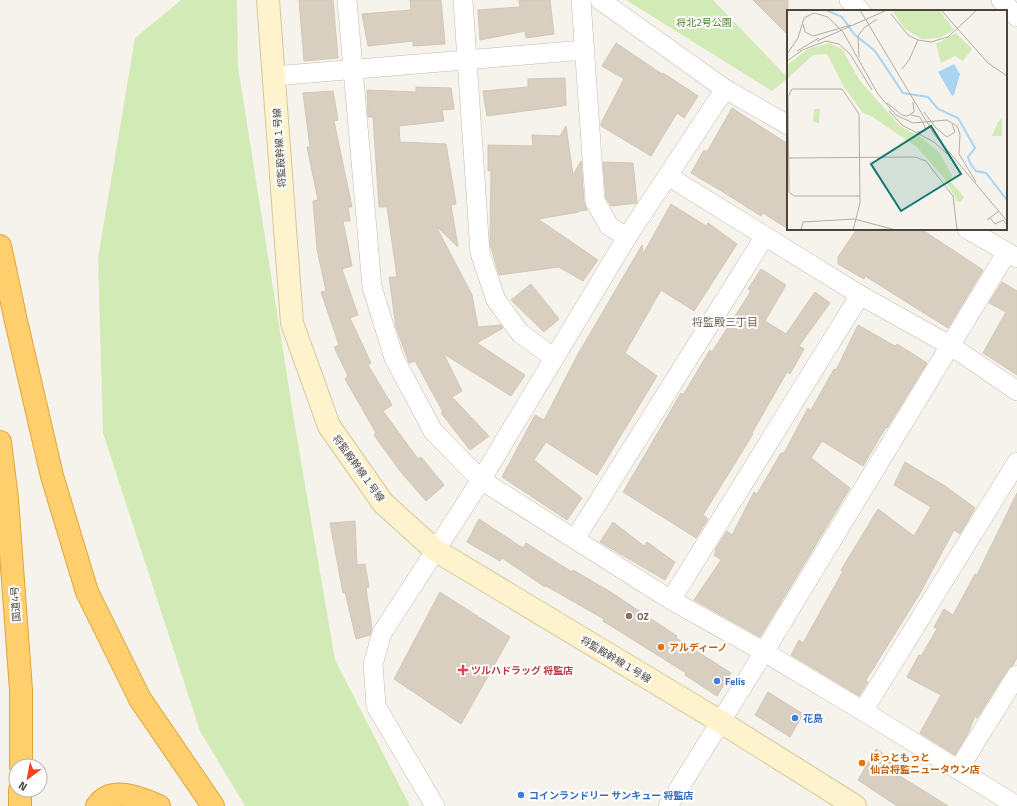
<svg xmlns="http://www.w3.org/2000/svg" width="1017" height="806" font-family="'Titillium Web','Noto Sans JP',sans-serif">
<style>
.green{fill:#d2eab5}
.building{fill:#d8cfc1;stroke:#d3c7b4}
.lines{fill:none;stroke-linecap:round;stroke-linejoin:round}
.street-casing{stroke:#c2bbae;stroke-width:20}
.secondary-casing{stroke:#d6c79b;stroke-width:24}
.highway-casing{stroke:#e0a43c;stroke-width:24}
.street{stroke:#fff;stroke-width:19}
.secondary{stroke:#fff3cd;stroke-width:22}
.highway{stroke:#ffcf6e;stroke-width:22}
.education-dot{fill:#8d6e63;stroke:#fff;stroke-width:1.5}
.food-dot{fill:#e8710a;stroke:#fff;stroke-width:1.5}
.health-dot{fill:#e0444e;stroke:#fff;stroke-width:1.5}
.shop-dot{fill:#3f7fe0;stroke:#fff;stroke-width:1.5}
.labels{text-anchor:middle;stroke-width:4;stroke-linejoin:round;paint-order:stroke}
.park-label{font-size:10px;fill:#4a7f2a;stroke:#fff}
.street-label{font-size:10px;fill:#4b4439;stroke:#fff}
.education-label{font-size:10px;font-weight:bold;fill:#785e54;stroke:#fff;text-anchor:start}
.food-label{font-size:10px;font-weight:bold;fill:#c56008;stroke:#fff;text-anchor:start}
.health-label{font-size:10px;font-weight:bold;fill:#be3a42;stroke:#fff;text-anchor:start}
.shop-label{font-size:10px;font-weight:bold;fill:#366cbe;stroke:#fff;text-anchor:start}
.neighbourhood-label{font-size:11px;fill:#6e6250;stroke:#fff}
.inset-river{fill:none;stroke:#a9d4f2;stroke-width:2}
.inset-road{fill:none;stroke:#b2ada4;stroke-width:1}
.view{fill:#0f766e;fill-opacity:0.15;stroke:#0f766e;stroke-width:2}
.inset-edge{fill:none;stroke:#4b4439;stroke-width:2}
</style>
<rect width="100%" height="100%" fill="#f6f3ec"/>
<!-- green -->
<g class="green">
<polygon points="181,0 237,0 238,67 296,432 335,660 410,806 245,806 200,731 103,433 98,258 135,38"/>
<polygon points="626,0 713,0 788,78 772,91"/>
</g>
<!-- building -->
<g class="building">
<polygon points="299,0 333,0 338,58 304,61"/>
<polygon points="410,0 441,0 445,44 413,46 413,41 368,46 362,14 411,10"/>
<polygon points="519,0 550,0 554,34 526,38 525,31 480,40 478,10 520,7"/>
<polygon points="753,0 788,0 788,35"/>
<polygon points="616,43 662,74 663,73 698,96 684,118 677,113 651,156 601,126 601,123 624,79 602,66"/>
<polygon points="565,78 566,106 563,104 563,106 487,116 483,91 528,87 528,79"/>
<polygon points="416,87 451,88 454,109 442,110 444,121 399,126 400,142 446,144 456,204 451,205 458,247 436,226 472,295 478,327 501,325 503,328 477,343 525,375 511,396 444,354 462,391 452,397 489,436 470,450 441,413 443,412 415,361 409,363 396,327 389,277 397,277 387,207 379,207 373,117 368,117 367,90 416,92"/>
<polygon points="333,91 338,120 334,121 352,207 348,207 350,221 343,221 352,266 342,269 358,315 350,318 371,363 368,365 392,405 383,411 418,459 421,457 444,485 426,501 400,471 374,435 376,433 345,379 348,376 334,347 339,345 321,292 326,291 317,249 313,201 318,200 307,147 310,147 303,93"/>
<polygon points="732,108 788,144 788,229 763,213 761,216 723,192 691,173 704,150 707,152"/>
<polygon points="566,126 573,175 581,161 584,202 587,210 579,211 579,212 538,219 598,260 583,281 559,267 499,275 490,244 491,171 488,171 488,145 533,146 532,135 560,136"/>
<polygon points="603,162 633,163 637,203 611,206 606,198"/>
<polygon points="671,204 706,226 708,223 737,244 694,311 661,290 625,353 657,376 597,475 546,442 534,460 582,498 567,520 502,477 535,415 544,420 578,354 642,245 643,254"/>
<polygon points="857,229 921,229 983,270 948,328 865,276 864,279 838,264 838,257"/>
<polygon points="761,269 786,285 765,321 786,334 815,292 830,303 799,346 804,349 790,374 787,372 752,433 753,434 703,515 708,519 696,538 623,492 681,393 683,395 710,350 712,352 751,291 748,289"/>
<polygon points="1002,282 1017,291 1017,375 983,353 1006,312 989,303"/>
<polygon points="531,284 559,319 544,332 511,300"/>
<polygon points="858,325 895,346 897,344 927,363 887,428 886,427 863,466 822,441 811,458 850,488 760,637 694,600 721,560 714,555 716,551 715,550 727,531 732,535 754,492 757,494 781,453 784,453 808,408 811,410 834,369 836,370"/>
<polygon points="905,462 945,486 975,508 960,534 954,530 919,595 866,680 868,682 859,696 791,655 799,640 803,643 843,571 841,570 878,509 914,536 931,507 894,485"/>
<polygon points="1017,493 1017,658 1013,665 1008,669 977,718 975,716 967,735 955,755 920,733 941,695 907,677 919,655 921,656 937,629 934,627 944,609 953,615 975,574 977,575"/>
<polygon points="479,519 523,548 526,543 572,572 573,570 609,591 677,636 676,638 731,673 717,696 685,675 686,673 603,621 604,619 546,586 545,587 502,558 500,561 467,542"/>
<polygon points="355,521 357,565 365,564 369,587 366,588 372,629 370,635 356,639 345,592 343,593 330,523"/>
<polygon points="613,522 644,546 647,542 675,562 665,580 600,542"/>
<polygon points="440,592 510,637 461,724 394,679"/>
<polygon points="768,692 803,714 790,737 755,715"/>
<polygon points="876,749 897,763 892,771 948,806 897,806 858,780"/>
</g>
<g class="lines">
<defs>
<g id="street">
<polyline points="347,0 372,287 394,358 433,431 481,480 671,600 764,652 863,711 1017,806"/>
<polyline points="463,0 480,253 496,300 520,333 554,358"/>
<polyline points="581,0 595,201 609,226 627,237"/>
<polyline points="600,0 725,89 788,125"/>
<polyline points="849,0 861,11"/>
<polyline points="1001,0 1017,17"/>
<polyline points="274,76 584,50"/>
<polyline points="668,176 860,295 951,346 1017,391"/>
<polyline points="967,229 1017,258"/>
<polyline points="575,539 765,236"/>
<polyline points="671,600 860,295"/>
<polyline points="863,711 1017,462"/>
<polyline points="958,770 1017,675"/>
<polyline points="435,806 376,706 373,664 382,633 481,480 627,237 725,89"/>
<polyline points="668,806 764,652 1007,252"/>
</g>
<polyline id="secondary" points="268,0 292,323 329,426 383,503 435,550 721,722 855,806"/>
<g id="highway">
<polyline points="0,246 16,321 52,476 87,592 140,699 213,806"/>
<polyline points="0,442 7,499 21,690 21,766"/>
<polyline points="20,806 20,790"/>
<path d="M97,806C112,785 140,798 159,806"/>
</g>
</defs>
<!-- street casing -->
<use href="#street" class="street-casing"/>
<!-- secondary casing -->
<use href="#secondary" class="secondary-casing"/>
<!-- highway casing -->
<use href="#highway" class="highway-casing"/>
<!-- street -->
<use href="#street" class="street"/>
<!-- secondary -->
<use href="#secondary" class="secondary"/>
<!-- highway -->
<use href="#highway" class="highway"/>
</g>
<!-- markers -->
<circle class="education-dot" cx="629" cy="616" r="4"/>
<g class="food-dot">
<circle cx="661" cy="647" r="4"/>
<circle cx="862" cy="763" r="4"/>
</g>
<path class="health-dot" d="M461 664h4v4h4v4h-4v4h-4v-4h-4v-4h4z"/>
<g class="shop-dot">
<circle cx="717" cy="681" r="4"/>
<circle cx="795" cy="718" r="4"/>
<circle cx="521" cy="795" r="4"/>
</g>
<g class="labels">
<!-- park labels -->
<g class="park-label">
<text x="704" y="26">将北2号公園</text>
</g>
<!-- street labels -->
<g class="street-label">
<text transform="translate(279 148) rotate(-94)" y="4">将監殿幹線１号線</text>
<text transform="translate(359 468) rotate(54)" y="4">将監殿幹線１号線</text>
<text transform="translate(15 604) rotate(-94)" y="4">国道4号</text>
<text transform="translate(616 659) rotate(31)" y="4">将監殿幹線１号線</text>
</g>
<!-- education labels -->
<g class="education-label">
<text x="637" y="620">OZ</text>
</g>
<!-- food labels -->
<g class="food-label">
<text x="669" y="651">アルディーノ</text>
<text x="870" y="761">ほっともっと<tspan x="870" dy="12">仙台将監ニュータウン店</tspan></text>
</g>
<!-- health labels -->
<g class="health-label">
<text x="471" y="674">ツルハドラッグ 将監店</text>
</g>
<!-- shop labels -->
<g class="shop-label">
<text x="725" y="685">Felis</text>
<text x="803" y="722">花島</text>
<text x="529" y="799">コインランドリー サンキュー 将監店</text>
</g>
<!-- neighbourhood labels -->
<g class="neighbourhood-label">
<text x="725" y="326">将監殿三丁目</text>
</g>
</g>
<!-- overview -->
<g transform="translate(787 10)">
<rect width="220" height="220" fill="#f6f3ec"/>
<path d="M108,0H152L167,20L152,28L135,29L118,19L106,2ZM169,23L185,39L176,51L168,46L154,53L149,34ZM42,33L55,39L73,71L113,116L135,128L152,142L165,166L163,171L177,187L173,192L170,191L157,168L130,137L84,106L76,103L57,77L40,44L26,45L0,69V55L21,39ZM27,99H33L32,113L26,112ZM215,108V126H205L211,112Z" fill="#d2eab5"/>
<path d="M167,54L173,64L167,85L165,86L151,62Z" fill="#a9d4f2"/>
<path class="inset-river" d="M39,0L55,7L67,24L88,41L116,83L141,87L151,99L171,108L188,138L181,147L183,153L189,161L199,163L220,190"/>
<path class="inset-road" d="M73,0L147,124L220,211M154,0L201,53L220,66M104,4L121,25L131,30L144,32L161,27L190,0M16,14L18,22L26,26L64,15M30,31L100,0M10,41L32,28M13,41L39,31L52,34L63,44L85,80M0,44L11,28L17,8L27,3L41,7L56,22L91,84L109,105L126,113L160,110L170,116L173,124L172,144L189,172M72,47L71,26L77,18L90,9M0,51L14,41M115,59L122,50L131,30M100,93L115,105L120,106L127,102L126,92M102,101L115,115L147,132L160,144M137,102L149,118L160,127L168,122L165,114M124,105L133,107L138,117V121L130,122M1,148L128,147L139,151L166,186L170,220M203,208L208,214L216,210L220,215M200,210L212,201M14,220L16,212L67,209L109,220M66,220L73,193L72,104L55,79H5L1,87L2,182L7,186H73"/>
<path class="view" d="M144,116L174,164L114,201L84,154Z"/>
<rect width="220" height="220" class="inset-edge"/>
</g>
<!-- north arrow -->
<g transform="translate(28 778) rotate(212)"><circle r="19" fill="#ffffff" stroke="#b7b4b0"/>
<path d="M0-3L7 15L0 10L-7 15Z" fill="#fc3f1d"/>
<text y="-6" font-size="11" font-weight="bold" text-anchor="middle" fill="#4b4439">N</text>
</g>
</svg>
